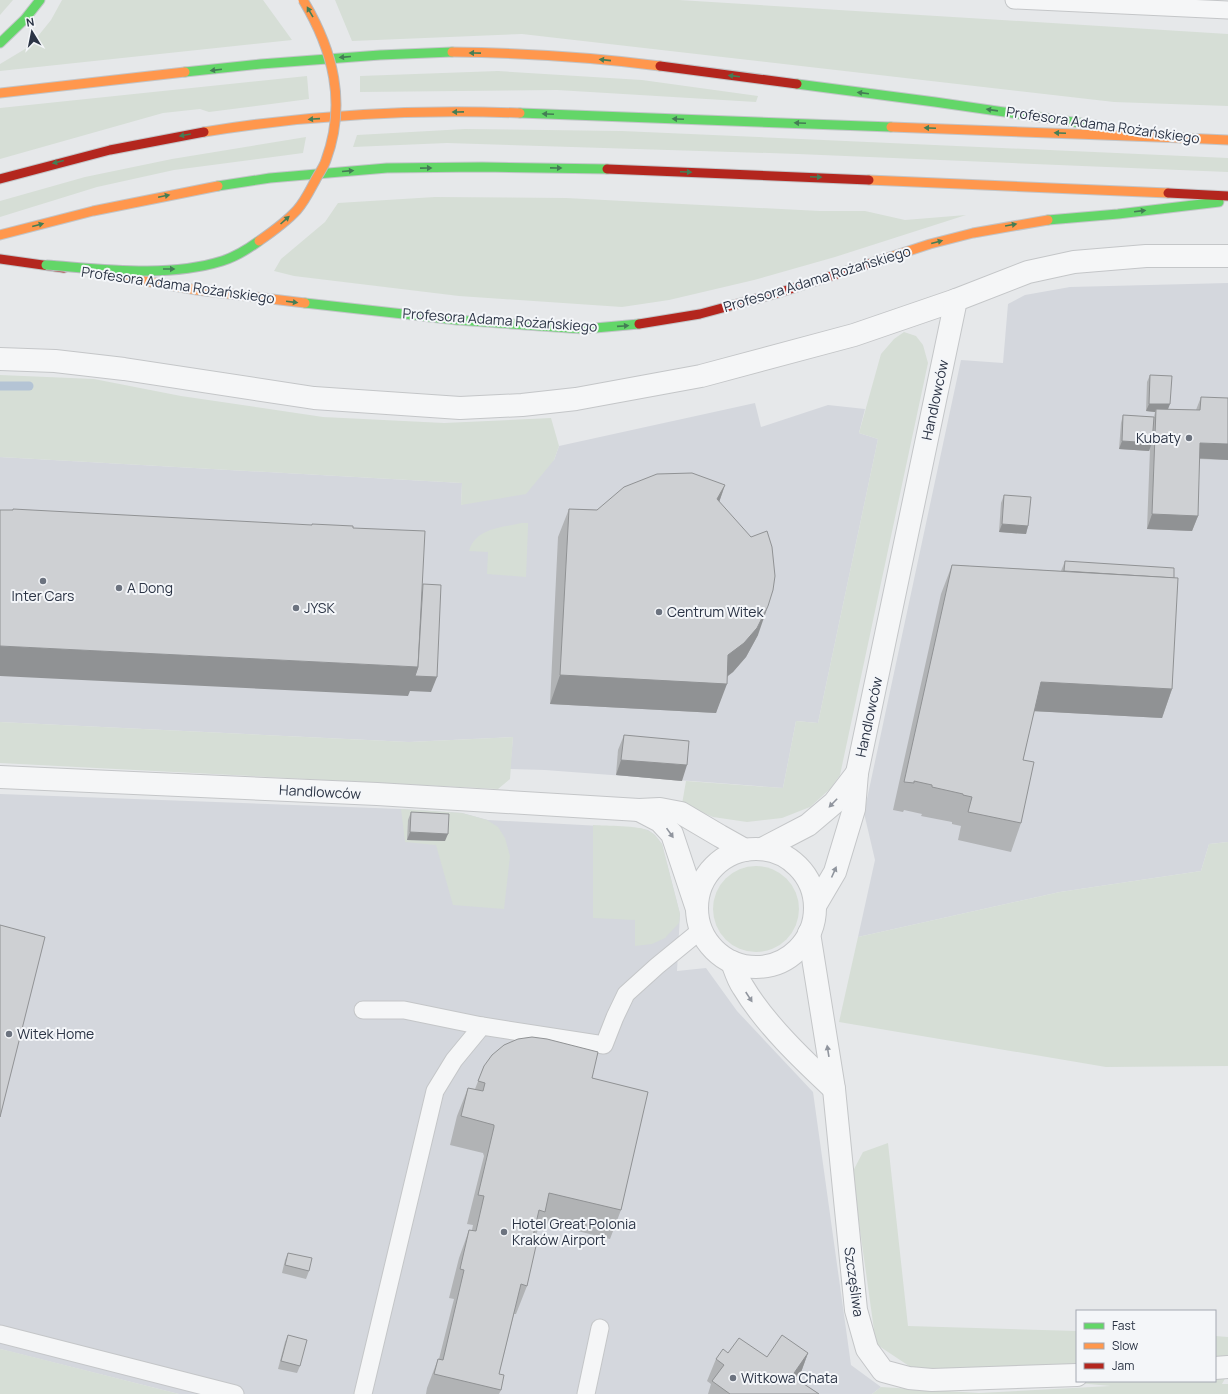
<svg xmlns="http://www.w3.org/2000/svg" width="1228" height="1394" font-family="Manrope,sans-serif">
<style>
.built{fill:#d4d7dd}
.green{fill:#d6ded6}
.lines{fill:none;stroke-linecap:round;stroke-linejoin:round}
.stream{stroke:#b4c4d5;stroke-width:9}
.lane-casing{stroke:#c4c6c8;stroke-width:19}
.street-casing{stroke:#c4c6c8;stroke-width:24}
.fast-casing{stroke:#c2c5c8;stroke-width:11}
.slow-casing{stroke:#c2c5c8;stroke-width:11}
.jam-casing{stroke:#c2c5c8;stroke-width:11}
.lane{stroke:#f5f6f7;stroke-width:17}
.street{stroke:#f5f6f7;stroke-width:22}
.fast{stroke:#63d668;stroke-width:9}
.slow{stroke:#ff974d;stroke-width:9}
.jam{stroke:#b3261e;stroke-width:9}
.fast-bridge-casing{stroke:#b8bbbf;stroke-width:11;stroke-linecap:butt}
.slow-bridge-casing{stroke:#b8bbbf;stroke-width:11;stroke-linecap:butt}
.fast-bridge{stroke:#63d668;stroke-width:9}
.slow-bridge{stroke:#ff974d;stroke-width:9}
.wall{fill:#b1b3b5}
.shaded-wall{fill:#909294}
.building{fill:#ced0d3;stroke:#909294}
.oneway{fill:#447d55}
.oneway2{fill:#90959e}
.poi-dot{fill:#6c737f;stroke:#f4f6f9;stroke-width:1.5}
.labels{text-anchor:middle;stroke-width:4;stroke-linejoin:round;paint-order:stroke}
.street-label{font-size:14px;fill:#2b3445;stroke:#f4f6f9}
.poi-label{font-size:14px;fill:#2b3445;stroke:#f4f6f9;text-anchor:start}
</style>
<rect width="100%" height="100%" fill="#e6e8ea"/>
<!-- built -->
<g class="built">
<polygon points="1228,283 1228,842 1209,844 1201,871 1060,892 858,937 875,860 864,813 961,360 1003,363 1008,304 1025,295 1070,287"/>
<polygon points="755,403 761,427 828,405 865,409 859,433 878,439 818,723 796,721 783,788 545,770 510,769 513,737 409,742 0,722 0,457 462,483 461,505 554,460 559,446"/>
<polygon points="0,794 401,809 462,813 488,820 638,828 648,830 655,835 662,844 680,914 677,971 706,968 737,1011 813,1092 851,1365 881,1387 872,1394 179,1394 0,1349"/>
</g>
<!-- green -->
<g class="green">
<polygon points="0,0 13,0 0,15"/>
<polygon points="62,0 263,0 292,40 0,71 0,64 30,46 51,20"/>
<polygon points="335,0 679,0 1228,34 1228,106 1114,102 522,34 352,41"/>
<polygon points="498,71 642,80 758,96 756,102 557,90 360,92 360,76"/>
<polygon points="307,76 309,99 209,112 200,109 163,113 0,159 0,108"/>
<polygon points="465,129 622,131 1228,158 1228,172 798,154 447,143 353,147 357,135"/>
<polygon points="306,137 303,153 174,170 97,187 0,217 0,201 85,177 172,159"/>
<polygon points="435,197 566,198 820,211 865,211 905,220 966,215 835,257 754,280 669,300 622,307 459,296 294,276 274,271 281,259 325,222 338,203"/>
<polygon points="904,332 916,336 923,345 928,363 840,775 830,789 810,807 782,818 747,822 713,817 682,804 686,781 783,788 796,721 818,723 878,439 859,433 881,354 894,339"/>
<polygon points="0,375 94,379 181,396 323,417 444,423 551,418 559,446 554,460 526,494 461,505 462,483 0,457"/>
<path d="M521,523H528V527L526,577L487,574L488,552L469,551C476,528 501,528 521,523Z"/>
<polygon points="0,722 409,742 513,737 510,779 498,789 0,763"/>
<polygon points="401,809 462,813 487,820 498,827 505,838 510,856 504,909 453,905 436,845 405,842"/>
<path d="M593,825C606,826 638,825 649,831C655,834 658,839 662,844L680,914L679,923L665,938L652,944L635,946V920L593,918Z"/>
<polygon points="1228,842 1228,1066 1106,1067 839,1022 858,937 1060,892 1201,871 1209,844"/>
<circle cx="756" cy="909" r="43"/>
<polygon points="888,1143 908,1326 1077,1331 1077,1381 1215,1381 1215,1336 1228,1337 1228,1373 1222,1384 1228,1384 1228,1394 872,1394 881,1387 979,1393 1111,1386 912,1368 876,1344 852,1173 863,1152"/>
<polygon points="0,1349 9,1351 179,1394 0,1394"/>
</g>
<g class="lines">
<!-- stream -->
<polyline class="stream" points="0,386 29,386"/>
<defs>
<g id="lane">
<polyline points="1014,0 1228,10"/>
<polyline points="363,1010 404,1010 482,1026"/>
<polyline points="0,1334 235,1394"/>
<polyline points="363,1394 435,1091 454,1060 482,1026 604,1045 615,1017 626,994 657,966 701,930"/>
<polyline points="586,1394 600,1328"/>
</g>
<g id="street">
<polyline points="0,359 55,361 124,369 314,398 460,408 522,405 576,399 701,376 854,335 956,300"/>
<polyline points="0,777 377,794 639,810 660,809 681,813 720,836 745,850"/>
<polyline points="639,810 660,821 672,834 697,909"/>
<polyline points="762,849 808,825 834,803 857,773"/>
<circle cx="756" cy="908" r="59"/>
<polyline points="815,906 835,872 854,809 857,773 956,300 1028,272 1074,262 1146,256 1228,256"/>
<polyline points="809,933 834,1089 856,1310 867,1349 883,1371 909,1378 932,1380 1077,1375"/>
<path d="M732,962C735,970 738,980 743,987C765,1024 803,1060 834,1089"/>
<polyline points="1215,1368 1228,1367"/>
</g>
<g id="fast">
<polyline points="0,43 25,19 40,0"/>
<polyline points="185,72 261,64 380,55 452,52"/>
<polyline points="797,84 935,102 1108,127"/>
<polyline points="520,113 891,127"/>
<polyline points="218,186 270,178 387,168 482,167 607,169"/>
<polyline points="1048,220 1118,214 1219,202"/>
<polyline points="305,303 457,320 584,329 639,324"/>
</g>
<g id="slow">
<path d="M452,52C522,53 591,57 660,66"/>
<polyline points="0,93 185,72"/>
<polyline points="891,127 1183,138"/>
<path d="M204,132C307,115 415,109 520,113"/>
<polyline points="1164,135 1183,138 1228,140"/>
<polyline points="869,180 1168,193"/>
<polyline points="0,235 93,211 218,186"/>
<polyline points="881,260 930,244 973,233 1048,220"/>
<polyline points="116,276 197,290 305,303"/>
</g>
<g id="jam">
<polyline points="660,66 797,84"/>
<polyline points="607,169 869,180"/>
<polyline points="0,179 110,150 204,132"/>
<polyline points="1168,193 1228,196"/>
<polyline points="0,259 64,268"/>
<polyline points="639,324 700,314 778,293 881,260"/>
</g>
</defs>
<!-- lane casing -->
<use href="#lane" class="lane-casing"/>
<!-- street casing -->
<use href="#street" class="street-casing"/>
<!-- fast casing -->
<use href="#fast" class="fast-casing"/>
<!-- slow casing -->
<use href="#slow" class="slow-casing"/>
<!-- jam casing -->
<use href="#jam" class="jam-casing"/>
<!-- lane -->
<use href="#lane" class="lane"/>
<!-- street -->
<use href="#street" class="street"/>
<!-- fast -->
<use href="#fast" class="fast"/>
<!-- slow -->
<use href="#slow" class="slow"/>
<!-- jam -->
<use href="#jam" class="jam"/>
<defs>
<path id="fast-bridge" d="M46,265C102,269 167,278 222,261C235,257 248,249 259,241"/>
<path id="slow-bridge" d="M259,241C272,232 286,222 297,210C305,201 310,190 316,179C319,173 324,167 326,160C347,103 333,50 303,0"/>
</defs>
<!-- fast-bridge casing -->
<use href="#fast-bridge" class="fast-bridge-casing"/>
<!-- slow-bridge casing -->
<use href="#slow-bridge" class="slow-bridge-casing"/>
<!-- fast-bridge -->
<use href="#fast-bridge" class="fast-bridge"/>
<!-- slow-bridge -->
<use href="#slow-bridge" class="slow-bridge"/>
</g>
<!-- wall -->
<g class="wall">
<polygon points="1150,375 1168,409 1196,410 1201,397 1228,460 1199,459 1198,516 1192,531 1147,529 1150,449 1149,451 1119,449 1121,423 1123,415 1154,417 1155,412 1146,411 1147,382"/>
<polygon points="725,485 719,502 758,635 746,657 733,672 727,677 716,713 550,704 558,537 569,509 597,510"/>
<polygon points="1004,495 1028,526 1026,534 999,532 1001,503"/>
<polygon points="1065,561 1174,578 1172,689 1162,718 1034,711 1023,760 1021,823 1011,852 958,840 961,826 952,824 952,822 921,816 922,814 904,810 903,812 893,810 941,594 952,565 1061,571"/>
<polygon points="624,735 682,781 616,775 618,750"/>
<polygon points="411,812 445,841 407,840 408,820"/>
<polygon points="484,1066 592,1078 621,1210 610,1239 541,1222 534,1240 532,1240 531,1245 527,1286 516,1314 514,1314 499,1374 501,1390 499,1394 426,1394 427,1388 438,1359 439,1359 454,1299 449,1298 459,1258 469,1230 472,1230 473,1225 467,1224 484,1156 483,1153 450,1145 457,1116 468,1088 475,1089"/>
<polygon points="288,1253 309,1271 306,1279 282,1273 285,1260"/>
<polygon points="288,1335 300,1366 297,1373 278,1369 285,1342"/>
<polygon points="728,1353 767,1357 808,1353 800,1375 797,1379 819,1394 708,1394 711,1384 707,1381 716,1359"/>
</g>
<!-- shaded-wall -->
<g class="shaded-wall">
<polygon points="1149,404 1170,404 1167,412 1156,409 1155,412 1146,411"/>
<polygon points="1122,441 1152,443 1149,451 1119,449"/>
<polygon points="1200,443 1228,444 1228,460 1194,458"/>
<polygon points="725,485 715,514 717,499"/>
<polygon points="1152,514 1198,516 1192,531 1147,529"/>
<polygon points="1002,524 1028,526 1026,534 999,532"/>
<polygon points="768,606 758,635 746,657 733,672 718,683 727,684 716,713 550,704 560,675 728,655"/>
<polygon points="0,646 418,667 437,677 431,692 410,691 408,696 0,676"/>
<polygon points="1041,682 1172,689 1162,718 1031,711"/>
<polygon points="621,760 687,765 682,781 616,775"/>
<polygon points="410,832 448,834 445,841 407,840"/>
<polygon points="808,1353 800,1375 787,1394 792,1376"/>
</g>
<!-- building -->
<g class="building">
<polygon points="1150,375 1172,376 1170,404 1149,404"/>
<polygon points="1201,397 1228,398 1228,444 1200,443 1198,516 1152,514 1156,409 1200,410"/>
<polygon points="1123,415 1154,417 1152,443 1122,441"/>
<polygon points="692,473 725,485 717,499 751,537 767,531 772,547 775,576 773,590 768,606 757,628 744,643 728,655 727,684 560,675 569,509 597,510 624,487 657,474"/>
<polygon points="1004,495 1031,497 1028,526 1002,524"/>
<polygon points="13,509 312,525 312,524 353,526 353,528 425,531 418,667 0,646 0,510 13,510"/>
<polygon points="1065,561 1174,568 1174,578 1064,571"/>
<polygon points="952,565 1178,578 1172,689 1041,682 1023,760 1034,762 1021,823 968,812 972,797 963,795 963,794 932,787 932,785 914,781 914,783 904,782"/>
<polygon points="423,584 441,585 437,677 415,676 418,667"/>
<polygon points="624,735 689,741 687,765 621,760"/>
<polygon points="411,812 449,814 448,834 410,832"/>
<polygon points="0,925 45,937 0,1117"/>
<polygon points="532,1037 547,1039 598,1052 592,1078 648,1092 621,1210 549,1193 545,1212 539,1210 531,1245 536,1246 527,1286 521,1284 499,1374 504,1375 501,1390 434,1374 438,1359 443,1360 464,1270 460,1269 469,1230 476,1231 484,1196 478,1195 494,1127 494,1125 461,1116 468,1088 483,1091 485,1083 478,1081 484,1066 492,1055 504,1045 518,1039"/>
<polygon points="288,1253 312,1258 309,1271 285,1265"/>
<polygon points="288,1335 307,1340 300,1366 281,1361"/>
<polygon points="782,1335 808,1353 792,1376 819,1394 730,1394 712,1381 724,1365 716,1359 723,1349 728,1353 739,1338 767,1357"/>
</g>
<!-- one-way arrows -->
<defs><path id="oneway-solid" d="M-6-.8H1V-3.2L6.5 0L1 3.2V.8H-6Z"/></defs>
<g class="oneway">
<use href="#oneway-solid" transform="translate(310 12) rotate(-120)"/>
<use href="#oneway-solid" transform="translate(475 53) rotate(-179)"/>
<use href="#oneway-solid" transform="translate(345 57) rotate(175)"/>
<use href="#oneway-solid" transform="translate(605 60) rotate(-174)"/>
<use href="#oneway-solid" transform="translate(216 70) rotate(173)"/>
<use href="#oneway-solid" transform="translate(734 76) rotate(-173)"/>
<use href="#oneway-solid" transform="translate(863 93) rotate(-173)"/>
<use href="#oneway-solid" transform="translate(992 110) rotate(-172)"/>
<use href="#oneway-solid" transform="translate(458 112) rotate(179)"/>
<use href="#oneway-solid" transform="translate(548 114) rotate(-178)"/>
<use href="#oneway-solid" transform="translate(314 119) rotate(176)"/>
<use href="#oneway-solid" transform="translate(678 119) rotate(-178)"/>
<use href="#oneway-solid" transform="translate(800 123) rotate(-178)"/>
<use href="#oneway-solid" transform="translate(930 128) rotate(-178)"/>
<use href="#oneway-solid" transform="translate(1060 133) rotate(-178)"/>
<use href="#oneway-solid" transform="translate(185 135) rotate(170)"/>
<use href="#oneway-solid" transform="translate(58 162) rotate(166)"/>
<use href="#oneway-solid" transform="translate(426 168) rotate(-1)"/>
<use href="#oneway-solid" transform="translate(556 168) rotate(1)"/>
<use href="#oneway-solid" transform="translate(348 171) rotate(-5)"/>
<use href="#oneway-solid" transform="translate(686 172) rotate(2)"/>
<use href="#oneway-solid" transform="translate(816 177) rotate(2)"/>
<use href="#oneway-solid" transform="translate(164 196) rotate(-12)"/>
<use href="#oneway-solid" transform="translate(1140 211) rotate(-7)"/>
<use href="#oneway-solid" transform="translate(285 220) rotate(-42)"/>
<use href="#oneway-solid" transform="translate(38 225) rotate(-15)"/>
<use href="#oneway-solid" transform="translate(1011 225) rotate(-10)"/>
<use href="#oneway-solid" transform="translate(937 242) rotate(-15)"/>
<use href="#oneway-solid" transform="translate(169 269)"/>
<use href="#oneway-solid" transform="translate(292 302) rotate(7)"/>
<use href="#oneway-solid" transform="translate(623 326) rotate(-4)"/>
</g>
<g class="oneway2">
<use href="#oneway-solid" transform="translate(833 803) rotate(134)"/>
<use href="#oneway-solid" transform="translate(670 833) rotate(55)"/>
<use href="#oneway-solid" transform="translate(834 872) rotate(-66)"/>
<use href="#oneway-solid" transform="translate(749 997) rotate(57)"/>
<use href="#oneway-solid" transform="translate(828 1051) rotate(-99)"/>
</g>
<!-- markers -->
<g class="poi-dot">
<circle cx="1189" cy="438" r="4"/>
<circle cx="43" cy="581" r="4"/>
<circle cx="119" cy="588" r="4"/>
<circle cx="296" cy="608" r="4"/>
<circle cx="659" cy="612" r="4"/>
<circle cx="9" cy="1034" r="4"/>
<circle cx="504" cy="1232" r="4"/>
<circle cx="733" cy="1378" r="4"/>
</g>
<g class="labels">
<!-- street labels -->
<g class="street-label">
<text transform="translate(1103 125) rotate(8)" y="5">Profesora Adama Rożańskiego</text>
<text transform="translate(817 279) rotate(-17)" y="5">Profesora Adama Rożańskiego</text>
<text transform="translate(178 285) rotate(8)" y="5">Profesora Adama Rożańskiego</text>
<text transform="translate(500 320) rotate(4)" y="5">Profesora Adama Rożańskiego</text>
<text transform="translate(935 400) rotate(-78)" y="5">Handlowców</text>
<text transform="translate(869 717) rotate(-78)" y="5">Handlowców</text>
<text transform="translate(320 792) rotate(3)" y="5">Handlowców</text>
<text transform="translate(854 1282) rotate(82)" y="5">Szczęśliwa</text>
</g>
<!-- poi labels -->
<g class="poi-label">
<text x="1181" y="443" text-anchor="end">Kubaty</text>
<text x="127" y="593">A Dong</text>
<text x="43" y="601" text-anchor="middle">Inter Cars</text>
<text x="304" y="613">JYSK</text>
<text x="667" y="617">Centrum Witek</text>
<text x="17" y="1039">Witek Home</text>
<text x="512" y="1229">Hotel Great Polonia<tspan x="512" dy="16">Kraków Airport</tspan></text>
<text x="741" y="1383">Witkowa Chata</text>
</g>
</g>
<!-- legend -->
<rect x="1076" y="1310" width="140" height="72" fill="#f4f6f9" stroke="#a4a8b1"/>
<rect x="1084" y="1323" width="20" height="6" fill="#63d668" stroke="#a4a8b1"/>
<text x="1112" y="1330" font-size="12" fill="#2b3445">Fast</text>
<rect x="1084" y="1343" width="20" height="6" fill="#ff974d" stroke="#a4a8b1"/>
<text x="1112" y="1350" font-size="12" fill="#2b3445">Slow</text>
<rect x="1084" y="1363" width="20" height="6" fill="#b3261e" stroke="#a4a8b1"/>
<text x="1112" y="1370" font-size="12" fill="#2b3445">Jam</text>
<!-- north arrow -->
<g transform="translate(32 32) rotate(350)" stroke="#f4f6f9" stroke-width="3" paint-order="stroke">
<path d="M0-3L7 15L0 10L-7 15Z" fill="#2b3445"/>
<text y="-6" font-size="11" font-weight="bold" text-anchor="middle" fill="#2b3445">N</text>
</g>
</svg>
